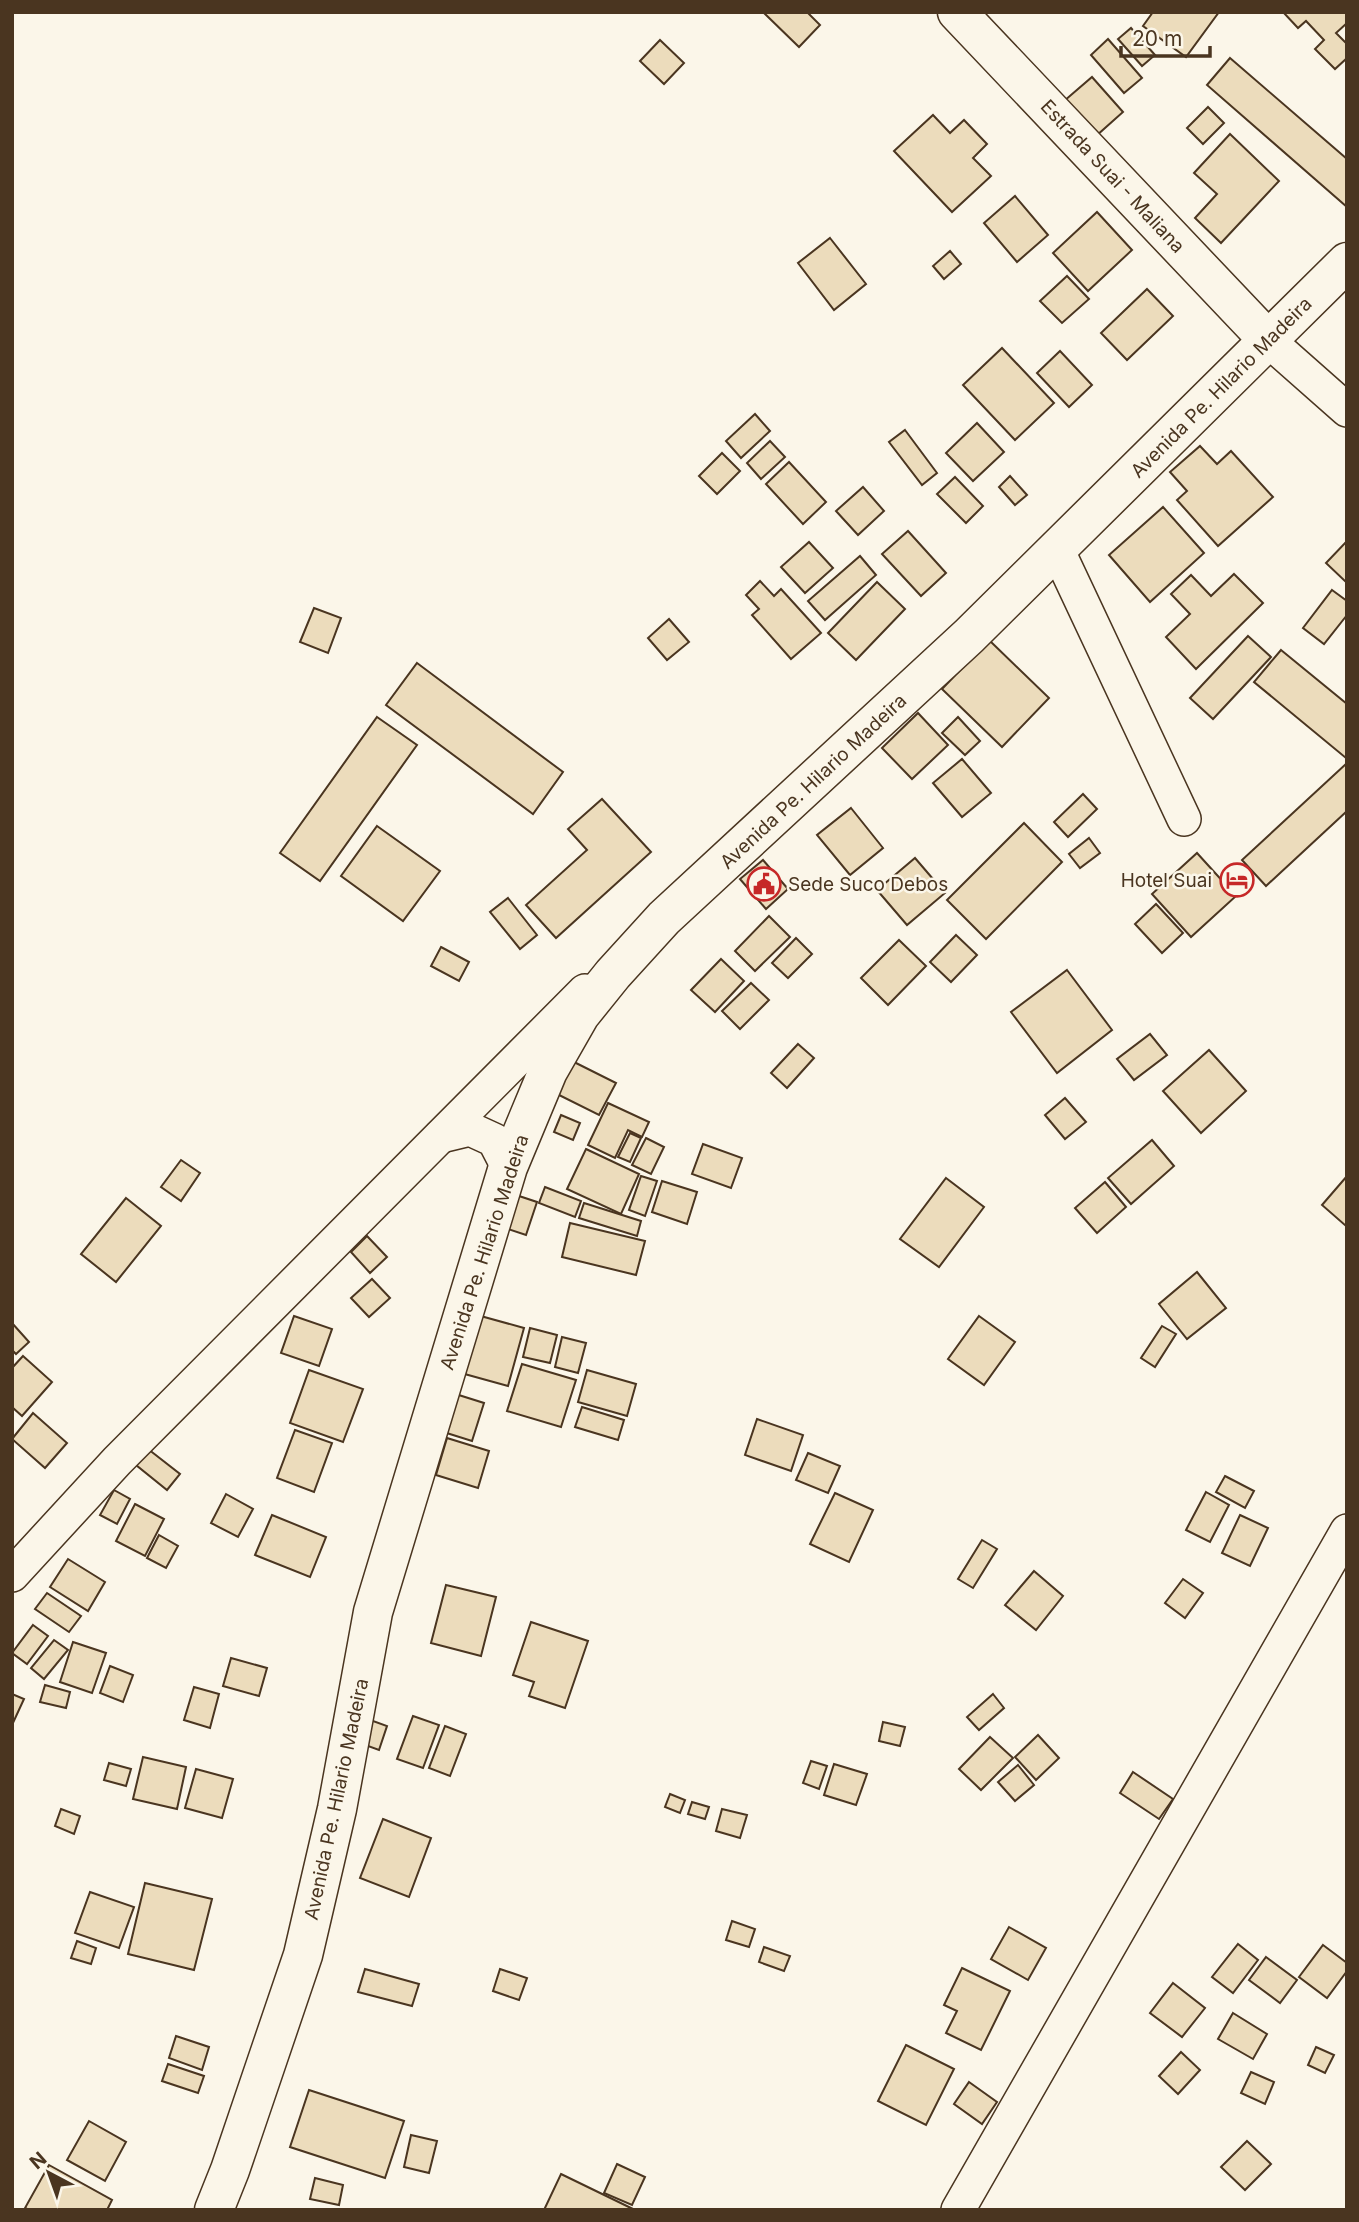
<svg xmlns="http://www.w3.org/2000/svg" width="1359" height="2222" font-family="Inter,sans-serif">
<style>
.building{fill:#ecdcbc;stroke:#4a3520;stroke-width:2}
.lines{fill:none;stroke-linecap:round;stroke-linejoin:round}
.minor-casing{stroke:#4a3520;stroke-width:36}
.major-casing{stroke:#4a3520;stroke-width:41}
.minor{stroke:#fbf6e9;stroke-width:33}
.major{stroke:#fbf6e9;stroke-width:38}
.labels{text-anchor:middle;stroke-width:5;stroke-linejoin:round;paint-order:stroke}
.street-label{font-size:19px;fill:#4a3520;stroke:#fbf6e9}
.poi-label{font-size:19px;fill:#4a3520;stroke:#fbf6e9;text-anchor:end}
</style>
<rect width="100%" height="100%" fill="#fbf6e9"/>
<!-- building -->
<g class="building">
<polygon points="763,12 807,12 820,25 799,47"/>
<polygon points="1153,12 1219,12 1186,57 1143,26"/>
<polygon points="1283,12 1347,12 1347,23 1336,33 1347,44 1347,58 1335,69 1315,49 1324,40 1306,21 1298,28"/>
<polygon points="1131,28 1155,55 1142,66 1118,39"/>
<polygon points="1108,39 1142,78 1124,93 1091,55"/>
<polygon points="660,40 684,63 664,84 640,61"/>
<polygon points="1230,58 1347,159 1347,207 1207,85"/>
<polygon points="1092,77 1123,112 1096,136 1064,101"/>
<polygon points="1208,107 1224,123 1203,144 1187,128"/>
<polygon points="933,115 950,133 964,120 987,144 973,158 991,176 952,212 894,151"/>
<polygon points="1230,134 1279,181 1221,243 1195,218 1217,194 1194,173"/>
<polygon points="1015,196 1048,235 1017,262 984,223"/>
<polygon points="1097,212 1132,250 1088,291 1053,253"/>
<polygon points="830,238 866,284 834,310 798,263"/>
<polygon points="950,251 961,264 944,279 933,266"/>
<polygon points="1067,276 1089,299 1062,323 1040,301"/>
<polygon points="1147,289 1173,316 1127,360 1101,333"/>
<polygon points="1002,348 1054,403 1015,440 963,385"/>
<polygon points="1060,351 1092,385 1069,407 1037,373"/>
<polygon points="755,414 770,431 741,458 726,441"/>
<polygon points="977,423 1004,452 973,481 946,453"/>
<polygon points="905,430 937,473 922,485 889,442"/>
<polygon points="770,441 785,457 761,479 747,463"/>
<polygon points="1200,446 1217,464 1231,451 1273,497 1218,546 1177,500 1187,491 1170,472"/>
<polygon points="722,453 740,471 717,494 699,476"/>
<polygon points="789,462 826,502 803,524 766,484"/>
<polygon points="1010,476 1027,495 1015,505 999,487"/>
<polygon points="955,477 983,506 966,523 937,494"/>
<polygon points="863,487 884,511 858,535 836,511"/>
<polygon points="1163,507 1204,553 1150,602 1109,555"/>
<polygon points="908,531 946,573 921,596 882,554"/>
<polygon points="1347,541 1347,583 1326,563"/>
<polygon points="809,542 833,568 805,593 781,567"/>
<polygon points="860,556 876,575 825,620 808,601"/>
<polygon points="1234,574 1263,603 1196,669 1166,637 1190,614 1171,594 1191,575 1211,596"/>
<polygon points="760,581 774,596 781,589 821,633 791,659 752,615 759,609 746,595"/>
<polygon points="877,582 905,609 856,660 828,633"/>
<polygon points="1332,590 1347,601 1347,615 1324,644 1303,628"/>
<polygon points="314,608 341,618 328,653 300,642"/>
<polygon points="669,619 689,642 667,660 648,638"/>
<polygon points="1248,636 1271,657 1213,719 1190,698"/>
<polygon points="989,640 1049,698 1002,747 942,689"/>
<polygon points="1281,650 1347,704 1346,758 1254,682"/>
<polygon points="417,663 563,772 533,814 386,705"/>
<polygon points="918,713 948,745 912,779 882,748"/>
<polygon points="377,717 417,745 320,881 280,853"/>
<polygon points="958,717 980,741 965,755 942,733"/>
<polygon points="962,759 991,793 962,817 933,783"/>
<polygon points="1347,763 1347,811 1266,886 1242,860"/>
<polygon points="1083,794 1097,809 1068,837 1054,822"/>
<polygon points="602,799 651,852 556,938 526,905 587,850 568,829"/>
<polygon points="851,808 883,848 850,875 817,835"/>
<polygon points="1024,823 1062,862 986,939 947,900"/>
<polygon points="377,826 440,871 403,921 341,876"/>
<polygon points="1089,838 1100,853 1080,868 1069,854"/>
<polygon points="1197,853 1236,896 1191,937 1152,894"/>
<polygon points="915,858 945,893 907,925 877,890"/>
<polygon points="763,860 788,889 766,909 740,879"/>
<polygon points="508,898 537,935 520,949 490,912"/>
<polygon points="1156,904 1183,933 1162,953 1135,924"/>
<polygon points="769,916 790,937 755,971 735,951"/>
<polygon points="956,935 977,955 951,982 930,962"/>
<polygon points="796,938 812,954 788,978 772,963"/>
<polygon points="899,940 926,966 888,1005 861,978"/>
<polygon points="441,947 469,962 459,981 431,966"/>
<polygon points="721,959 744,981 715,1012 691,990"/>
<polygon points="1067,970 1112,1030 1057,1073 1011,1012"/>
<polygon points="751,983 769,1000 740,1029 722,1011"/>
<polygon points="1150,1034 1167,1055 1134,1080 1117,1059"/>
<polygon points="798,1044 814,1058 787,1088 771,1073"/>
<polygon points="1209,1050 1246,1091 1201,1133 1163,1091"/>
<polygon points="574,1062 616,1083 599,1115 557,1094"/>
<polygon points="1065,1098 1086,1122 1065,1139 1045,1115"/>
<polygon points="608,1103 649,1122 642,1137 628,1130 615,1158 588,1145"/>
<polygon points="561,1115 580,1123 573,1140 554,1132"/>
<polygon points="630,1133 641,1138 630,1162 618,1157"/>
<polygon points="646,1138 664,1147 651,1174 632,1165"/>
<polygon points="1152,1140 1174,1166 1131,1204 1108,1178"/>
<polygon points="703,1144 742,1158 731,1188 692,1174"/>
<polygon points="586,1149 639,1174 621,1214 567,1189"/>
<polygon points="181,1160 200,1173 181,1201 161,1187"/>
<polygon points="641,1176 657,1181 645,1216 629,1210"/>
<polygon points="1347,1176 1347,1225 1346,1226 1322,1205"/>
<polygon points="946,1178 984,1207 939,1267 900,1239"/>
<polygon points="662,1181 697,1192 687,1224 652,1212"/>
<polygon points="1105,1182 1126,1207 1097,1233 1075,1208"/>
<polygon points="545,1187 581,1201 575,1217 539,1203"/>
<polygon points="510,1193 537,1202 526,1235 499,1226"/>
<polygon points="126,1198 161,1226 116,1282 81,1254"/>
<polygon points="584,1203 641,1221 637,1236 579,1218"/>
<polygon points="570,1223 645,1241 636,1275 562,1257"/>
<polygon points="367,1236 387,1257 370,1273 351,1252"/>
<polygon points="1197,1272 1226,1308 1187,1339 1159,1304"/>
<polygon points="372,1279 390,1298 369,1317 351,1298"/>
<polygon points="477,1315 524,1328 508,1386 461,1373"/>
<polygon points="294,1316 332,1329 319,1366 281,1353"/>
<polygon points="979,1316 1015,1342 984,1385 948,1359"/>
<polygon points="12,1323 29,1342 16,1354 12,1350"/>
<polygon points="1162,1326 1176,1334 1155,1367 1141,1358"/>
<polygon points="530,1328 557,1335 550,1363 523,1357"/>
<polygon points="562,1337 586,1343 578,1373 555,1367"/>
<polygon points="23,1356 52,1382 22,1416 12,1407 12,1368"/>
<polygon points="522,1364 576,1380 561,1427 507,1411"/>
<polygon points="309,1370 363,1389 343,1442 290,1423"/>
<polygon points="587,1370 636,1384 627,1416 578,1402"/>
<polygon points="446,1391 484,1403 472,1441 434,1429"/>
<polygon points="582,1407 624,1420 618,1440 575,1427"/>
<polygon points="33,1413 67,1443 45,1468 12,1439"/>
<polygon points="757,1419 803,1435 791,1471 745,1455"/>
<polygon points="295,1430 332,1443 314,1492 277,1478"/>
<polygon points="447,1438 489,1451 478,1488 436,1475"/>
<polygon points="148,1449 180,1474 167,1490 136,1465"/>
<polygon points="808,1453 840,1466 828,1493 796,1480"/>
<polygon points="1225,1476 1254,1491 1245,1508 1216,1492"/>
<polygon points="114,1490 130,1499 117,1524 100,1515"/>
<polygon points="1206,1492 1229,1505 1210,1542 1186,1530"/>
<polygon points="835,1493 873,1510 849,1562 810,1544"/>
<polygon points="226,1494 253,1509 238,1537 211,1523"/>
<polygon points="135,1504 164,1519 145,1556 116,1541"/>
<polygon points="272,1515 326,1537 310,1577 255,1555"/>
<polygon points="1240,1515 1268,1528 1250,1566 1222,1553"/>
<polygon points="159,1535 178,1546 166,1568 147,1558"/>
<polygon points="982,1540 997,1549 973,1588 958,1579"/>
<polygon points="68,1559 105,1582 88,1611 50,1587"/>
<polygon points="1034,1571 1063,1596 1036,1630 1005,1605"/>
<polygon points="1183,1579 1203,1593 1185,1618 1165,1603"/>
<polygon points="446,1585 496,1597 481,1656 431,1643"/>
<polygon points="47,1593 81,1616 69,1632 35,1609"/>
<polygon points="531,1622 588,1641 565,1708 529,1696 534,1682 513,1675"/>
<polygon points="33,1625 48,1636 27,1664 12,1653"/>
<polygon points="54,1640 68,1650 44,1679 31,1668"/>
<polygon points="73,1642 106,1653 92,1693 60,1682"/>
<polygon points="231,1658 267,1668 259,1696 223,1686"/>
<polygon points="110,1666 133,1675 123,1702 100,1693"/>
<polygon points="45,1685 70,1692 66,1708 40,1702"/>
<polygon points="194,1687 219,1694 210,1728 184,1720"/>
<polygon points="12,1694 24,1699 12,1725"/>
<polygon points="993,1694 1004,1708 979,1730 967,1717"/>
<polygon points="413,1716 439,1725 423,1768 397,1759"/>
<polygon points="362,1717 387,1726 379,1750 354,1741"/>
<polygon points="883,1722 905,1727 900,1746 879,1741"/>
<polygon points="445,1726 466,1734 450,1776 429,1768"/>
<polygon points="1038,1735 1059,1758 1036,1780 1015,1757"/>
<polygon points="990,1737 1013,1758 981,1790 959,1769"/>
<polygon points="143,1757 186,1767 177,1809 133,1799"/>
<polygon points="811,1761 827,1766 819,1789 803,1783"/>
<polygon points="109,1763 131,1769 126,1786 104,1780"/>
<polygon points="834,1764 867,1774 856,1805 824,1795"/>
<polygon points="1018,1765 1034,1785 1015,1801 998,1782"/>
<polygon points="196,1769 233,1779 222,1818 185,1808"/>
<polygon points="1133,1772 1173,1799 1159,1819 1120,1793"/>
<polygon points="670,1794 685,1800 680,1813 665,1807"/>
<polygon points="692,1802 709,1807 705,1819 688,1814"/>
<polygon points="61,1809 80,1816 74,1834 55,1826"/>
<polygon points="722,1809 747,1815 740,1838 716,1831"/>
<polygon points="383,1819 431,1838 409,1897 360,1878"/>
<polygon points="145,1883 212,1899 194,1970 128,1954"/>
<polygon points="90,1892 134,1907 119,1948 75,1933"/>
<polygon points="732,1921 755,1929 749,1947 726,1940"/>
<polygon points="1009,1927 1046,1948 1028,1980 991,1959"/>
<polygon points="77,1941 96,1948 91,1964 71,1958"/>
<polygon points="1238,1944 1258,1960 1233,1993 1212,1977"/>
<polygon points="1323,1945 1347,1963 1347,1971 1327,1998 1299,1977"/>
<polygon points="764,1947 790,1956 784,1971 759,1962"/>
<polygon points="1266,1957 1297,1980 1280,2003 1249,1980"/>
<polygon points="962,1968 1010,1991 981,2050 946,2033 957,2011 944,2005"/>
<polygon points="365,1969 419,1984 412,2006 358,1992"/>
<polygon points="500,1969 527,1978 519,2000 493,1991"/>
<polygon points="1173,1983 1205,2008 1182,2037 1150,2013"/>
<polygon points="1233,2013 1267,2034 1253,2059 1218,2039"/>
<polygon points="176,2036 209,2047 202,2070 169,2058"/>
<polygon points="906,2045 954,2069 926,2125 878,2101"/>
<polygon points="1316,2047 1334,2055 1325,2073 1308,2065"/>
<polygon points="1181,2052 1200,2070 1178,2094 1159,2076"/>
<polygon points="168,2064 204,2076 198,2093 162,2081"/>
<polygon points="1251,2072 1274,2082 1265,2104 1241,2093"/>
<polygon points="969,2082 997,2102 982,2124 954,2104"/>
<polygon points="309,2090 404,2121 385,2178 290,2147"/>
<polygon points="89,2121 126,2142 105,2181 67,2160"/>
<polygon points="411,2135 437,2141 429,2173 404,2167"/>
<polygon points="1247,2141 1271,2164 1245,2190 1221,2167"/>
<polygon points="617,2164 645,2177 632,2205 604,2193"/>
<polygon points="49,2165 112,2200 107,2210 29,2210 25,2208"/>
<polygon points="561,2174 633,2209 544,2210"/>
<polygon points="315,2178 343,2185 339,2205 310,2199"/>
</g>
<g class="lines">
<defs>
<g id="minor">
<polyline points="1269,341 1347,410"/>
<polyline points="1057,549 1184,819"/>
<polyline points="441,1136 470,1129 494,1140 508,1167"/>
<polyline points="12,1575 117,1461 585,991"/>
<polyline points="958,2210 1347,1531"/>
</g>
<g id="major">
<polyline points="957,12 1269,341"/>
<polyline points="214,2210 230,2170 303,1955 337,1809 373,1612 508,1167 548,1071 580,1015 613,974 664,918 969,636 1347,262"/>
</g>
</defs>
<!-- minor casing -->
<use href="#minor" class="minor-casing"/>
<!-- major casing -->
<use href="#major" class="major-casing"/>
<!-- minor -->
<use href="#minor" class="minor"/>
<!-- major -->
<use href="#major" class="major"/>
</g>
<!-- icons -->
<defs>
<symbol id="hotel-ring" viewBox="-11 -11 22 22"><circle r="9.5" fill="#fbf6e9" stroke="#c62828" stroke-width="1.5"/><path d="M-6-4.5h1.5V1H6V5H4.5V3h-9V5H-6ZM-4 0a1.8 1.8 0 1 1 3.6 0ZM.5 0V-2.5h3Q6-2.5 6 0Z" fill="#c62828"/></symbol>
<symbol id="civic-ring" viewBox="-11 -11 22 22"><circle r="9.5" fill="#fbf6e9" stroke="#c62828" stroke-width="1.5"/><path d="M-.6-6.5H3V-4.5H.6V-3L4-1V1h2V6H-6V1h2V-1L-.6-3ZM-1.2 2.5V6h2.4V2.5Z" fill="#c62828"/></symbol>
</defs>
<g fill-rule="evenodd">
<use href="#hotel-ring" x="1218" y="861" width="38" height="38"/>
<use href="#civic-ring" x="745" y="865" width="38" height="38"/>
</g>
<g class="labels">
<!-- street labels -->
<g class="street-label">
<text transform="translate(1113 176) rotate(47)" y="7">Estrada Suai - Maliana</text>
<text transform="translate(1221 387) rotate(-45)" y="7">Avenida Pe. Hilario Madeira</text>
<text transform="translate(813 781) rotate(-43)" y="7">Avenida Pe. Hilario Madeira</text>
<text transform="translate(484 1252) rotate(-72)" y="7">Avenida Pe. Hilario Madeira</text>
<text transform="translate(336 1799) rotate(-78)" y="7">Avenida Pe. Hilario Madeira</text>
</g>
<!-- poi labels -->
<g class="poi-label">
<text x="1212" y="887">Hotel Suai</text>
<text x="788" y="891" text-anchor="start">Sede Suco Debos</text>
</g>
</g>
<!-- border -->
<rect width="1359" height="2222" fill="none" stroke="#4a3520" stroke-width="28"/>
<!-- north arrow -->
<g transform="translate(49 2173) rotate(319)" stroke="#fbf6e9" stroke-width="5" paint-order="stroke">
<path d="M0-5L12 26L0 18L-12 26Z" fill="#4a3520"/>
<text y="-10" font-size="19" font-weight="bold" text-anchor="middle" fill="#4a3520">N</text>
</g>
<!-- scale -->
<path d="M1121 46v10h89v-10" fill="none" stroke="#4a3520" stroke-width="3.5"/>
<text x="1132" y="46" font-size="21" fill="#4a3520" stroke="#fbf6e9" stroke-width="5" paint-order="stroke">20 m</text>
</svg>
